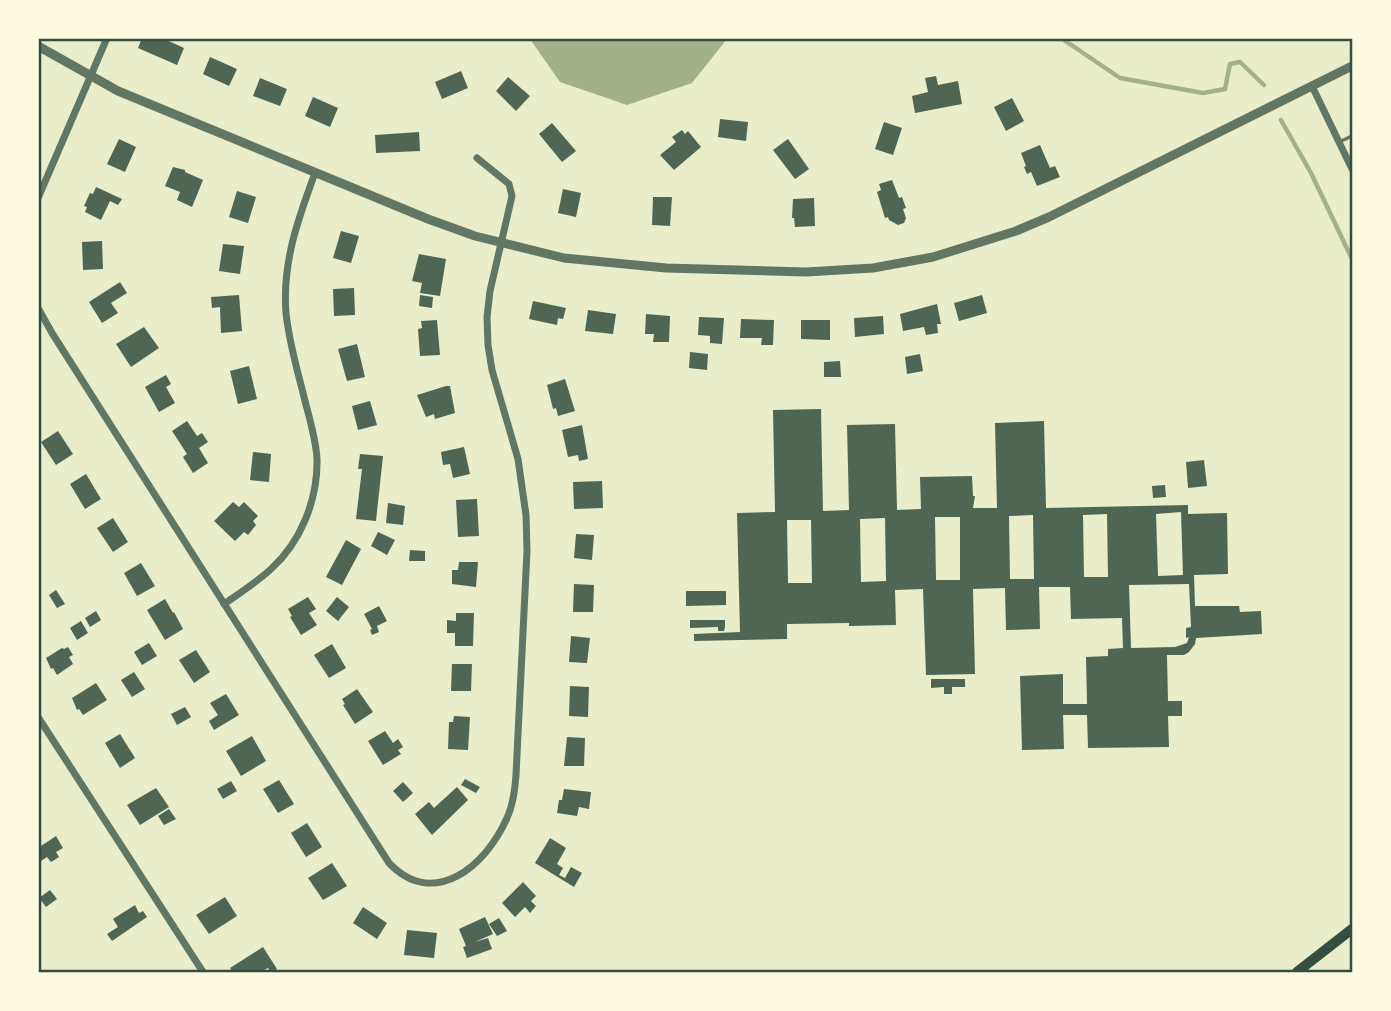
<svg xmlns="http://www.w3.org/2000/svg" width="1391" height="1011" font-family="Spectral,serif">
<style>
.water{fill:#a3b18a}
.lines{fill:none;stroke-linecap:round;stroke-linejoin:round}
.stream{stroke:#a3b18a;stroke-width:4.5}
.building{fill:#4f6655;fill-rule:evenodd}
.service{stroke:#617663;stroke-width:3.5}
.minor{stroke:#617663;stroke-width:7}
.tertiary{stroke:#617663;stroke-width:9}
.primary{stroke:#344e41;stroke-width:10}
.neatline{fill:none;stroke:#344e41;stroke-width:2.5}
</style>
<rect width="100%" height="100%" fill="#e9edc9"/>
<!-- water -->
<polygon class="water" points="530,39 727,39 692,83 627,105 560,82"/>
<g class="lines">
<!-- stream -->
<g class="stream">
<polyline points="1061,38 1120,78 1203,93 1225,89 1230,64 1240,62 1264,85"/>
<polyline points="1281,120 1311,173 1352,259"/>
</g>
</g>
<!-- building -->
<g class="building">
<polygon points="142,38 162,38 184,48 177,65 138,48"/>
<polygon points="210,57 237,69 229,86 203,74"/>
<polygon points="461,71 468,88 442,99 435,82"/>
<polygon points="936,76 938,85 958,81 962,104 915,113 912,96 928,92 925,78"/>
<polygon points="508,77 530,96 516,111 496,91"/>
<polygon points="260,78 287,89 280,106 253,96"/>
<polygon points="313,97 338,108 330,127 305,116"/>
<polygon points="1012,98 1024,121 1006,131 994,107"/>
<polygon points="720,119 748,122 746,141 718,137"/>
<polygon points="884,122 902,128 893,155 875,149"/>
<polygon points="552,123 576,151 562,162 539,134"/>
<polygon points="682,130 685,134 688,131 701,147 674,170 660,155 676,142 672,137"/>
<polygon points="419,132 420,151 376,153 375,135"/>
<polygon points="119,139 136,147 125,172 107,164"/>
<polygon points="788,139 809,169 795,179 773,150"/>
<polygon points="1040,145 1050,168 1055,166 1060,177 1037,186 1031,172 1027,174 1024,167 1026,166 1021,153"/>
<polygon points="173,167 185,170 185,172 203,180 192,207 177,200 180,192 165,186"/>
<polygon points="892,180 899,198 902,197 906,208 903,209 906,218 904,223 898,225 889,220 888,217 885,218 877,192 881,190 879,184"/>
<polygon points="96,187 122,199 118,205 110,201 101,220 85,212 87,207 84,206 90,193 93,194"/>
<polygon points="563,189 581,193 576,217 558,213"/>
<polygon points="237,191 256,197 248,223 229,217"/>
<polygon points="653,197 672,197 670,226 652,225"/>
<polygon points="814,198 815,226 795,227 794,218 792,218 793,199"/>
<polygon points="341,231 359,236 351,263 333,258"/>
<polygon points="102,241 103,269 83,270 82,242"/>
<polygon points="223,244 244,246 240,274 219,271"/>
<polygon points="419,254 446,259 440,296 420,293 422,283 412,281"/>
<polygon points="120,282 127,293 111,303 118,313 102,323 89,302"/>
<polygon points="354,288 355,315 334,316 333,289"/>
<polygon points="239,295 242,331 221,333 220,307 212,308 211,297"/>
<polygon points="420,295 433,297 432,308 419,306"/>
<polygon points="982,295 987,313 959,321 954,303"/>
<polygon points="533,301 566,308 563,319 558,318 557,325 529,319"/>
<polygon points="937,304 941,324 937,324 938,333 926,335 924,327 903,331 900,314"/>
<polygon points="588,310 616,314 613,334 585,331"/>
<polygon points="646,314 670,316 669,342 653,342 654,334 645,334"/>
<polygon points="883,316 884,334 855,337 854,318"/>
<polygon points="699,317 724,318 722,344 710,343 710,336 698,335"/>
<polygon points="741,319 774,320 773,345 761,345 762,338 740,338"/>
<polygon points="437,320 440,355 420,356 418,329 422,328 421,321"/>
<polygon points="801,320 830,320 830,340 801,339"/>
<polygon points="144,327 159,348 131,367 116,344"/>
<polygon points="357,344 365,377 347,381 338,349"/>
<polygon points="690,352 708,354 707,370 689,368"/>
<polygon points="920,354 923,371 907,374 905,357"/>
<polygon points="840,361 841,377 824,377 824,362"/>
<polygon points="249,366 257,399 238,404 230,371"/>
<polygon points="166,375 171,384 166,387 175,403 159,412 145,387"/>
<polygon points="565,379 575,411 558,416 556,408 553,409 547,385"/>
<polygon points="446,386 450,386 455,413 435,419 434,414 426,417 417,395"/>
<polygon points="370,401 377,425 358,430 352,406"/>
<path d="M821,409L823,511L849,510L847,425L895,424L897,510L921,509L920,477L972,476L973,496H975L973,508H997L995,423L1044,421L1046,508L1188,505V514L1227,513L1228,574L1194,575L1195,606H1239L1240,612L1261,611L1262,634L1196,638L1195,644L1189,652L1184,655H1167L1168,701H1182V716H1168L1169,747L1088,748L1087,715H1063L1064,749L1022,750L1020,676L1063,674V704H1087L1086,657L1108,656V649L1123,648L1122,618L1071,619L1070,587H1039L1040,629L1006,630L1005,588L973,589L975,674L926,675L923,589L895,590L896,625L849,626V623L787,624V639L694,641V634L740,632L737,513L775,512L773,410ZM1181,512L1183,575L1158,576L1156,514ZM1107,514L1108,577H1084L1083,515ZM1033,515L1034,579H1010L1009,516ZM935,517H960V580H936ZM885,518L886,581L861,582L860,519ZM787,520H811L812,583H788ZM1189,584L1191,627L1186,628V638L1189,637L1187,643L1175,647L1131,648L1129,585Z"/>
<polygon points="187,421 197,436 202,433 208,442 199,448 208,463 193,473 183,457 187,454 172,431"/>
<polygon points="582,425 588,459 579,461 578,455 568,457 562,430"/>
<polygon points="58,431 73,454 56,465 41,442"/>
<polygon points="464,447 470,474 453,478 450,464 443,465 441,452"/>
<polygon points="253,452 271,454 269,482 250,480"/>
<polygon points="360,454 383,456 376,521 356,519 362,469 358,469"/>
<polygon points="1204,460 1207,486 1188,488 1186,462"/>
<polygon points="86,474 101,499 85,509 70,484"/>
<polygon points="602,481 603,508 574,509 573,482"/>
<polygon points="1165,485 1166,497 1153,498 1152,486"/>
<polygon points="477,499 479,536 458,537 456,500"/>
<polygon points="233,502 239,507 244,502 258,516 253,521 256,525 248,535 244,532 235,541 214,521"/>
<polygon points="388,503 405,506 403,525 386,523"/>
<polygon points="113,518 128,542 113,552 97,528"/>
<polygon points="378,532 395,540 387,555 371,546"/>
<polygon points="576,534 594,535 592,560 574,558"/>
<polygon points="346,540 361,549 342,585 326,577"/>
<polygon points="410,550 425,551 425,561 409,561"/>
<polygon points="459,562 478,562 476,587 452,584 452,570 458,570"/>
<polygon points="141,563 155,586 137,596 124,573"/>
<polygon points="574,584 594,585 593,612 573,612"/>
<polygon points="56,590 65,604 57,608 49,595"/>
<polygon points="686,591 726,591 726,605 686,606"/>
<polygon points="308,597 316,609 309,613 317,625 301,635 290,617 292,616 288,609"/>
<polygon points="337,597 349,607 338,621 326,611"/>
<polygon points="165,599 173,613 174,612 183,629 165,640 147,610"/>
<polygon points="379,606 387,621 377,626 379,632 372,635 370,630 372,629 364,614"/>
<polygon points="96,611 101,620 90,627 85,618"/>
<polygon points="456,613 474,613 473,646 455,646 455,633 447,633 447,620 456,621"/>
<polygon points="690,620 725,620 725,627 724,631 718,631 718,627 690,628"/>
<polygon points="81,621 88,633 77,640 70,628"/>
<polygon points="571,636 590,638 587,663 569,662"/>
<polygon points="149,643 157,656 142,665 134,652"/>
<polygon points="332,644 346,668 329,678 314,655"/>
<polygon points="68,647 73,655 69,657 73,664 57,675 53,668 51,669 46,658 62,648 64,649"/>
<polygon points="196,650 210,672 194,683 179,660"/>
<polygon points="452,664 472,664 471,691 451,691"/>
<polygon points="134,672 145,689 132,697 121,680"/>
<polygon points="931,679 965,679 965,687 952,687 952,694 944,694 944,687 931,688"/>
<polygon points="96,683 107,700 83,715 79,709 77,710 72,698"/>
<polygon points="570,686 589,687 588,717 569,716"/>
<polygon points="357,689 373,712 355,724 343,705 345,704 342,699"/>
<polygon points="226,694 239,715 214,730 209,721 218,715 210,703"/>
<polygon points="185,707 191,717 177,725 171,714"/>
<polygon points="454,716 470,717 468,750 448,749 449,722 453,722"/>
<polygon points="385,731 393,743 398,739 403,747 398,750 401,754 383,765 368,741"/>
<polygon points="120,734 135,758 120,768 105,743"/>
<polygon points="252,736 266,761 241,776 226,751"/>
<polygon points="567,737 585,738 584,766 564,766"/>
<polygon points="465,779 480,787 476,793 461,785"/>
<polygon points="279,780 294,804 278,813 263,789"/>
<polygon points="231,781 237,791 223,799 217,789"/>
<polygon points="403,782 413,793 403,802 393,791"/>
<polygon points="457,787 468,800 432,835 415,814 429,802 434,808"/>
<polygon points="156,788 169,807 140,825 127,805"/>
<polygon points="564,789 591,792 589,809 579,807 577,816 557,813 559,800 562,800"/>
<polygon points="169,809 176,819 164,825 158,816"/>
<polygon points="307,823 322,847 306,857 291,833"/>
<polygon points="56,836 63,848 56,852 59,857 51,862 47,857 38,863 38,848"/>
<polygon points="550,838 566,848 557,864 563,868 559,875 565,878 571,867 582,873 574,887 535,863"/>
<polygon points="332,863 347,886 323,900 308,878"/>
<polygon points="523,882 536,896 531,901 536,906 530,913 525,907 515,917 502,903"/>
<polygon points="50,890 57,899 46,907 39,898"/>
<polygon points="225,897 237,916 209,934 196,915"/>
<polygon points="135,905 139,913 143,911 147,917 112,941 107,934 118,927 113,919"/>
<polygon points="363,907 387,923 377,939 353,923"/>
<polygon points="485,917 493,934 475,942 488,938 492,949 467,958 463,947 466,946 459,929"/>
<polygon points="499,918 507,931 497,936 489,924"/>
<polygon points="407,930 437,933 434,958 404,955"/>
<polygon points="263,947 277,969 271,972 268,968 260,972 233,972 230,968"/>
</g>
<g class="lines">
<!-- service -->
<polyline class="service" points="1339,142 1352,136"/>
<!-- minor -->
<g class="minor">
<polyline points="1312,86 1352,169"/>
<polyline points="38,198 107,38"/>
<path d="M38,308L52,333L389,863C434,910 486,866 507,818C513,805 515,790 516,775L527,551L526,515L518,459L492,370L488,345L487,317L490,291L512,196L509,184L477,158"/>
<path d="M224,604C240,593 257,582 271,569C301,542 318,499 317,459C316,440 310,420 305,401C298,372 289,343 286,313C282,263 298,219 315,173"/>
<polyline points="38,717 203,972"/>
</g>
<!-- tertiary -->
<polyline class="tertiary" points="38,46 118,91 428,219 475,236 564,258 666,268 806,272 873,268 933,257 1016,231 1049,217 1352,66"/>
<!-- primary -->
<polyline class="primary" points="1297,972 1352,929"/>
</g>
<!-- border -->
<rect width="1391" height="1011" fill="none" stroke="#fefae0" stroke-width="80"/>
<rect x="40" y="40" width="1311" height="931" class="neatline"/>
</svg>
